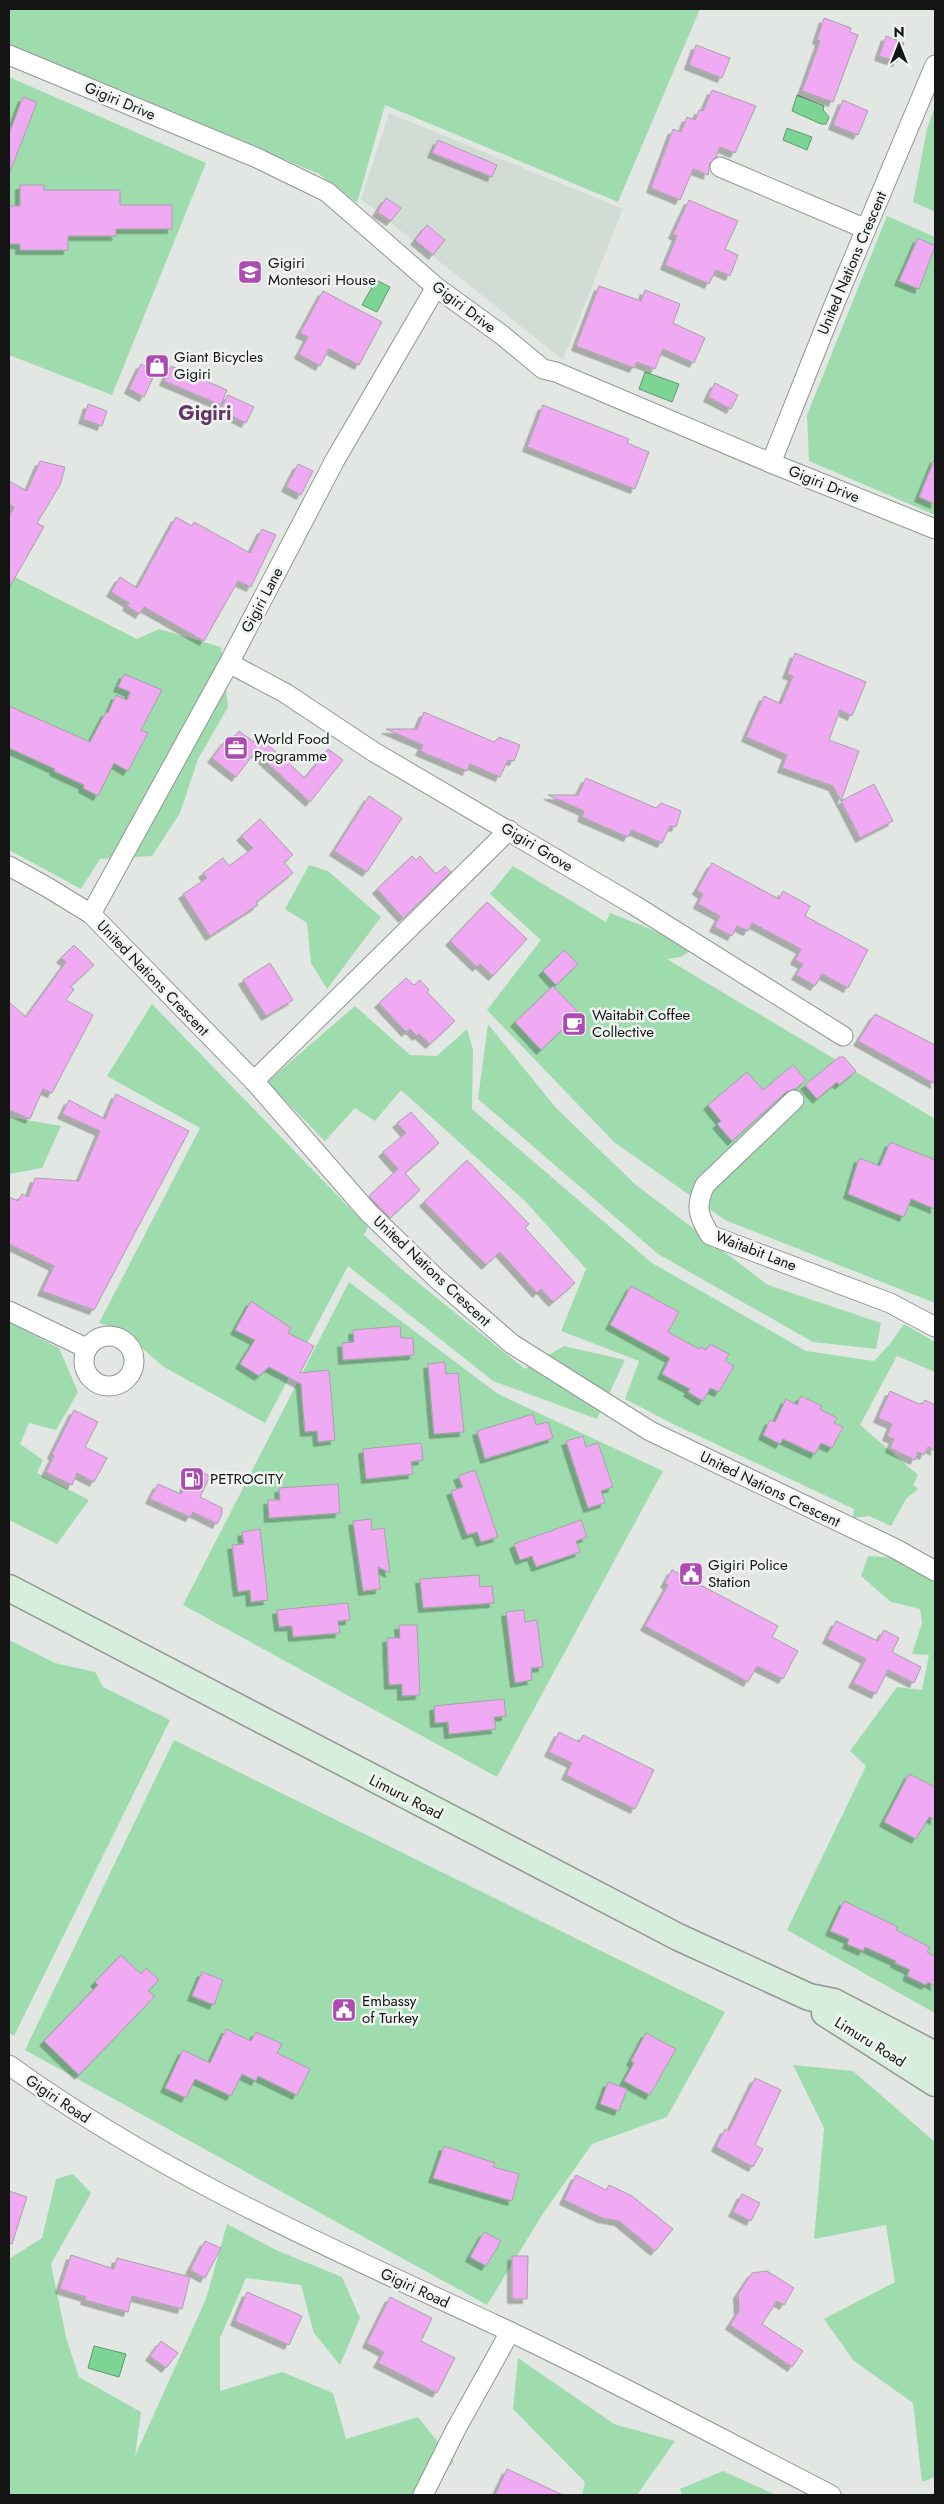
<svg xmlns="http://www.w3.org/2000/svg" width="944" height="2504" font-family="Jost,sans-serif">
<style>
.built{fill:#d1ddd4}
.green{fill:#9edcad}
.water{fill:#7cd594;stroke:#5c9b6d}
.building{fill:#f0aaf3;stroke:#a6a2a6;filter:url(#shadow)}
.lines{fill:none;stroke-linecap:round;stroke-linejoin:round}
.street-casing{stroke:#929693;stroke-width:21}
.secondary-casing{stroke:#929693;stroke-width:29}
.street{stroke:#fff;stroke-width:19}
.secondary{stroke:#d8eedd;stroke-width:26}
.labels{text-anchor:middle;stroke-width:5;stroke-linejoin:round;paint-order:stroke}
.street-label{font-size:15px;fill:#131413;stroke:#eff4f0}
.poi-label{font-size:15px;fill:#131413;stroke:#eff4f0;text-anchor:start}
.district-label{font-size:20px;font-weight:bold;fill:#653568;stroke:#eff4f0}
</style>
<defs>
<filter id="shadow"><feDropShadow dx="-4.5" dy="4.5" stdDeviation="0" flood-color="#0004"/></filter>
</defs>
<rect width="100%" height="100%" fill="#e2e7e3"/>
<!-- built -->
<polygon class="built" points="389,113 623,209 563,360 361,199"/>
<!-- green -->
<g class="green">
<polygon points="9,9 700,9 618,202 385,105 357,203 319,174 9,44"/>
<polygon points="9,77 206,163 112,395 9,355"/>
<polygon points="935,106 935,212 913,202 927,129"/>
<polygon points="887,216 935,237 935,515 809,461 807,415"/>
<polygon points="9,574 137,639 159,629 221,647 228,707 198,759 180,813 152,856 100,859 81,889 9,850"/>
<polygon points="309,865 328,871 381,917 327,989 311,963 307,923 285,909"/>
<polygon points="513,866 606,922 610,913 653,930 690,951 681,957 667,959 935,1119 935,1303 725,1220 614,1142 487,1010 541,940 490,894"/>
<polygon points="152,1004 368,1227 364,1235 406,1273 525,1369 564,1346 625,1360 597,1419 493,1381 348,1266 265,1423 164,1367 121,1330 99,1323 200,1128 107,1076"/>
<polygon points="355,1006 410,1055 437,1056 467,1029 473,1050 472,1109 652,1263 806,1351 874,1361 889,1345 904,1324 935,1342 935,1372 897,1356 860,1425 918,1475 913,1485 918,1489 906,1499 891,1526 869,1516 853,1518 854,1509 673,1424 625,1399 639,1361 561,1331 586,1269 526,1202 401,1090 375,1121 355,1108 325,1141 267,1082"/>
<polygon points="488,1024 556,1108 636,1185 768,1285 881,1323 876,1349 813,1342 658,1254 478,1099"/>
<polygon points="9,1117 61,1126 42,1168 9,1174"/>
<polygon points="349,1282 498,1394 663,1471 497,1777 183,1605"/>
<polygon points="9,1322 59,1348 78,1392 56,1430 29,1423 20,1444 43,1460 37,1473 89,1500 57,1544 9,1520"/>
<polygon points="868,1556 899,1558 935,1583 935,2013 787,1930 866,1766 850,1751 897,1687 922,1690 929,1655 912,1654 922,1623 920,1609 891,1602 861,1576"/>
<polygon points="9,1640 55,1663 95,1672 103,1687 170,1720 14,2036 9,2033"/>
<polygon points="174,1740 725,2012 667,2117 592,2144 542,2215 487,2305 25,2050"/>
<polygon points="793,2065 853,2071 935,2142 935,2477 922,2482 913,2403 854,2361 824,2319 895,2282 886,2225 814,2239 824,2128"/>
<polygon points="73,2174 91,2193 51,2264 66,2337 79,2377 141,2412 135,2456 206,2299 227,2224 276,2250 342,2277 360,2318 340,2365 314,2333 301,2285 246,2278 220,2338 220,2391 282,2372 333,2393 346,2439 418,2417 454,2462 414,2495 9,2495 9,2259 42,2238 56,2179"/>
<polygon points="518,2358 614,2424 675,2441 637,2495 582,2495 585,2482 513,2409"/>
<polygon points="723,2471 776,2495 682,2495 680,2489"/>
</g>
<!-- water -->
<g class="water">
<polygon points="797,95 824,106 823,110 829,117 826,124 821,124 792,111"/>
<polygon points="787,128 812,137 807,150 783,140"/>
<polygon points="376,280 390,287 377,312 362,305"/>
<polygon points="645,372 679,384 672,402 639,389"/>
<polygon points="94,2346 126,2354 119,2377 88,2368"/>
</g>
<!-- building -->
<g class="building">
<polygon points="824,18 851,28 850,32 858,35 833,102 802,91 820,41 817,39"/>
<polygon points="886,36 904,43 897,62 879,56"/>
<polygon points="696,45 730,58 722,78 689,65"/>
<polygon points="712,90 756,106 735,153 720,147 716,157 710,163 708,175 693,169 680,200 651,188 673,129 681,132 687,117 695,120 699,110 703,111"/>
<polygon points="23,97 37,102 10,172 9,134"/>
<polygon points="843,100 868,111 858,135 833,125"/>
<polygon points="438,140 497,165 492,177 432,153"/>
<polygon points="20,185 44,185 44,190 120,190 120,205 172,205 172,229 116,229 116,236 68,236 68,250 20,250 20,244 9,244 9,206 20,206"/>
<polygon points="386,198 401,208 391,221 377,212"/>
<polygon points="689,200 738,221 725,249 738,255 730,276 716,270 709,284 665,265 677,236 673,234"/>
<polygon points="427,225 445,240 433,255 415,240"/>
<polygon points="918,238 935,246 919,289 899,281"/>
<polygon points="599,286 641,301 645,290 680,304 673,323 705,338 694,363 663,349 655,369 637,362 634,368 576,346"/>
<polygon points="323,291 382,322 359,365 329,349 320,366 299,354 308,337 300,333"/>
<polygon points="141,364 156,371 144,397 129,389"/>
<polygon points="171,366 227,390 221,405 164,381"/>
<polygon points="715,383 738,395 731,409 708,397"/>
<polygon points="228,395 254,407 246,423 220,410"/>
<polygon points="88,404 107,411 102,426 83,419"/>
<polygon points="543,405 629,439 627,443 649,452 635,489 527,447"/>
<polygon points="935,458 935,504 919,497"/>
<polygon points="40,461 65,467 60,485 37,523 44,527 9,588 9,517 14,507 9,504 9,481 27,491"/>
<polygon points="298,464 313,471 301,495 286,487"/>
<polygon points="176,517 192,526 194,522 250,553 262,529 276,535 251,587 238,581 204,641 144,607 140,614 127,606 129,603 111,592 120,577 137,588"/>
<polygon points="795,653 866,682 852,716 840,710 829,740 859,751 841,801 833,786 782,768 787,755 746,737 764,696 781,704 793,676 787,674"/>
<polygon points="124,674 162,690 141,730 148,733 128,771 114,763 98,796 83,788 84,785 54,771 55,769 9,748 9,706 90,742 106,712 108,713 116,695 127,700 130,692 118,687"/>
<polygon points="424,712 494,742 499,737 520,745 514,761 508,760 500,777 470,764 467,771 420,751 423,745 386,729 417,729"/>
<polygon points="239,731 254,742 258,736 305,778 328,749 343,760 310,802 255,752 236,777 212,758 226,740 230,743"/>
<polygon points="586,778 656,808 661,803 681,811 676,827 670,826 662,843 632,830 628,837 582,817 584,811 548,795 578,795"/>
<polygon points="874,784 893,821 860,838 841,801"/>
<polygon points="369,796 402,818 367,872 334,851"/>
<polygon points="260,819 293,855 284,862 293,873 256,902 258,905 210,936 183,894 207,878 203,873 223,858 229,866 253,848 241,836"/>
<polygon points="412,856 416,860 420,856 436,874 445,866 451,872 403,918 377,889"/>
<polygon points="712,863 779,899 783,891 810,906 805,916 868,950 848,988 822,974 815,986 796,975 803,964 795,960 801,949 752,923 748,931 737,926 732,936 714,927 720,916 698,904 703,894 697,890"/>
<polygon points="487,902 527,939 493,976 480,964 477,967 450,941"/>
<polygon points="74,945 94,965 70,987 74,989 66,1000 93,1015 52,1093 43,1089 30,1119 9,1110 9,1002 26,1017 66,962 61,958"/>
<polygon points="564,950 578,964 556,985 543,971"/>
<polygon points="270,963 293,1000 266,1016 243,980"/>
<polygon points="406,978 414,985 420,980 429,990 427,992 455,1021 430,1044 419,1034 417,1036 410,1029 406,1032 379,1003"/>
<polygon points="553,986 579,1013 541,1050 515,1022"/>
<polygon points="875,1014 935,1045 935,1084 858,1041"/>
<polygon points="839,1057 844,1057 856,1071 839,1085 837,1082 817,1099 805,1085"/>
<polygon points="793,1065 806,1080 795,1089 786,1092 732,1141 717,1124 721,1121 708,1105 747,1072 763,1090"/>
<polygon points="116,1094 189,1131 94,1310 42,1291 54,1266 9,1244 9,1197 18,1201 22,1194 28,1197 35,1178 79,1181 100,1131 62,1114 69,1100 105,1119"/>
<polygon points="411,1112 439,1143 405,1173 420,1190 390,1218 369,1196 398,1169 383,1152 406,1133 397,1123"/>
<polygon points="890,1142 935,1160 935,1209 911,1199 904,1217 848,1194 859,1158 880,1166"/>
<polygon points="467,1160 529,1224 525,1228 575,1283 553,1302 541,1289 537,1293 500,1252 486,1265 424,1202"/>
<polygon points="631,1286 679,1312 668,1332 699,1349 701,1347 706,1350 710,1344 729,1354 725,1361 734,1366 719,1392 710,1388 703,1401 688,1392 690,1389 662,1374 670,1358 610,1325"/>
<polygon points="251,1301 291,1328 288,1333 314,1346 300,1373 329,1370 335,1440 318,1442 317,1431 305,1432 301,1384 269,1367 259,1376 240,1364 255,1340 235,1330"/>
<polygon points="400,1326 401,1338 413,1338 414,1355 343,1360 342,1343 354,1342 353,1330"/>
<polygon points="445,1362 446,1374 458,1373 464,1432 434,1434 428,1364"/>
<polygon points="890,1391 919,1404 923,1403 925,1400 935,1405 935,1451 928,1447 924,1455 918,1452 915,1460 890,1448 894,1439 887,1436 892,1424 878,1418"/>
<polygon points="801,1396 822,1406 820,1409 837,1418 834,1423 843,1427 832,1448 821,1443 815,1454 783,1439 780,1444 763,1435 770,1420 775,1422 786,1399 797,1405"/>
<polygon points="74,1410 98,1422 85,1447 107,1458 94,1482 77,1473 72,1485 46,1472 54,1456 52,1454"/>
<polygon points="533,1414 536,1425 548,1422 553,1438 485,1459 477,1431"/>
<polygon points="583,1436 586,1447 598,1443 613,1487 601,1491 605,1503 588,1508 566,1441"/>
<polygon points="421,1443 423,1460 411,1462 413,1474 366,1479 363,1449"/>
<polygon points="193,1468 210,1476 200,1497 222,1508 222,1514 217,1524 193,1512 190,1517 150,1499 158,1484 181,1494"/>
<polygon points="475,1470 498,1537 481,1542 477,1532 467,1535 451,1491 463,1487 458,1476"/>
<polygon points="338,1484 340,1513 269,1518 268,1500 280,1500 279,1488"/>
<polygon points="371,1519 372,1530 384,1528 390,1573 378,1567 380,1589 363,1591 353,1521"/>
<polygon points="581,1520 587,1537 576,1541 580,1552 536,1567 532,1556 520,1560 514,1544"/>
<polygon points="260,1529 268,1600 251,1602 250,1590 238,1592 232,1545 244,1544 242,1532"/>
<polygon points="672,1570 778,1626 772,1637 798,1651 783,1679 757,1666 748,1682 645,1626 668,1585 665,1583"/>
<polygon points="479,1575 480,1587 492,1586 494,1603 423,1608 420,1579"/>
<polygon points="348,1603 350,1620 338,1621 340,1633 293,1637 292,1626 279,1627 277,1610"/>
<polygon points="524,1610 525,1622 537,1620 543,1667 531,1668 532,1680 515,1683 506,1612"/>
<polygon points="836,1621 878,1641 884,1630 899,1638 892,1652 921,1667 914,1683 888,1670 876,1694 853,1683 866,1659 827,1639"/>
<polygon points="399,1625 417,1625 420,1695 402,1696 402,1684 389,1685 387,1638 400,1638"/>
<polygon points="504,1699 506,1716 494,1717 496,1729 449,1734 448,1722 435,1723 434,1706"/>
<polygon points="559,1732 579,1742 583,1735 654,1770 635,1809 566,1775 572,1763 549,1752"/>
<polygon points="909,1774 935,1787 935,1820 929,1817 916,1839 884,1822"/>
<polygon points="844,1901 898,1927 896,1930 930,1947 927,1952 935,1956 935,1986 928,1982 926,1985 907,1976 910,1970 895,1963 896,1961 865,1947 863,1951 847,1944 849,1939 830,1931"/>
<polygon points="121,1955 141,1974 146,1968 159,1980 148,1991 155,1996 79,2075 44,2041 98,1985 95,1982"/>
<polygon points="202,1972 223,1980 214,2005 192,1996"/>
<polygon points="226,2029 251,2041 256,2032 282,2044 277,2053 310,2069 297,2095 258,2076 256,2081 242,2074 231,2096 195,2079 186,2098 165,2088 183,2050 210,2063"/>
<polygon points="646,2033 676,2049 650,2095 624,2081 634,2063 631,2061"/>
<polygon points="755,2078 781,2090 755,2145 763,2149 753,2167 716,2147 725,2129 729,2131"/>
<polygon points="608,2082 627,2089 619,2111 600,2104"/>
<polygon points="444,2146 495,2163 493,2167 519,2174 512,2201 433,2178"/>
<polygon points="576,2175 606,2190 609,2185 632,2196 673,2229 655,2251 619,2221 602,2218 564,2200"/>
<polygon points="9,2191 27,2197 12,2244 9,2243"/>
<polygon points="742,2194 760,2203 751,2221 733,2212"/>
<polygon points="484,2232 501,2241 486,2266 470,2257"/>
<polygon points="205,2241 221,2248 205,2278 190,2270"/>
<polygon points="71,2255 114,2269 117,2258 190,2277 182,2309 132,2296 128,2312 85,2300 86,2297 60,2289"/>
<polygon points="512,2256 528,2256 527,2299 512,2299"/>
<polygon points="767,2271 794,2288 784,2305 777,2301 762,2324 803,2351 792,2367 730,2325 739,2311 738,2294 752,2273"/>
<polygon points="247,2292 302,2316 289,2345 235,2321"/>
<polygon points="390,2297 432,2318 421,2341 455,2358 437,2393 378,2363 384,2352 367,2343"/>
<polygon points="161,2341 178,2353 166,2368 150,2356"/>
<polygon points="507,2469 563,2495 495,2495"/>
</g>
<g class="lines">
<defs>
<g id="street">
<polyline points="9,55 257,158 327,192 436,287 502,335 543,369 556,372 771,463 935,529"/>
<polyline points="720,167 866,229"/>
<polyline points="771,463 834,305 935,65"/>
<polyline points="229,663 285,693 374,752 634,905 843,1036"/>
<polyline points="9,866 47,887 91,914 254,1081 368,1212 436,1278 512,1344 650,1431 896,1549 935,1571"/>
<polyline points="91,914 229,663 335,460 436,287"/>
<polyline points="254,1081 509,830"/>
<path d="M794,1100L705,1185C695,1206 698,1216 710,1235L890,1303L935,1327"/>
<polyline points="9,1311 86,1348"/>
<circle cx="109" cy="1361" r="25"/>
<path d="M9,2065C159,2174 330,2248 498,2326C610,2379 720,2438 831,2495"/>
<polyline points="423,2495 456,2429 510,2332"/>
</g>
<g id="secondary">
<polyline points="9,1588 678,1937 809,1997 834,2002 935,2055"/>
<polyline points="825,2013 935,2083"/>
</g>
</defs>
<!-- street casing -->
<use href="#street" class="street-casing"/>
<!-- secondary casing -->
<use href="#secondary" class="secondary-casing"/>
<!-- street -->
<use href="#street" class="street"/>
<!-- secondary -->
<use href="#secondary" class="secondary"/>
</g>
<!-- icons -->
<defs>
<symbol id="school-square" viewBox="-11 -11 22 22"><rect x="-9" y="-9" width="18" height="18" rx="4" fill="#ad4bb2" stroke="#eff4f0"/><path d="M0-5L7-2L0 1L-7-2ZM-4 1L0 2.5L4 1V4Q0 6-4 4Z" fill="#fff"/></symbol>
<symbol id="shop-square" viewBox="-11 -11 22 22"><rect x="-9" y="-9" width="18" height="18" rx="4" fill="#ad4bb2" stroke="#eff4f0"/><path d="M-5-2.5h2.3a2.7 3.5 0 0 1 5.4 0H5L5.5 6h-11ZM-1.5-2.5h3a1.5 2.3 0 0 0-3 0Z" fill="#fff"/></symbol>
<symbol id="office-square" viewBox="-11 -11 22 22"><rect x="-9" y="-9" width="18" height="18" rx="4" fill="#ad4bb2" stroke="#eff4f0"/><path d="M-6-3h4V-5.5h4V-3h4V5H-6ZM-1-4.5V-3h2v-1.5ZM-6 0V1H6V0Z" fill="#fff"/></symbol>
<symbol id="cafe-square" viewBox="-11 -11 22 22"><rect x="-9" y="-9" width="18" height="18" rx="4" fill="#ad4bb2" stroke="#eff4f0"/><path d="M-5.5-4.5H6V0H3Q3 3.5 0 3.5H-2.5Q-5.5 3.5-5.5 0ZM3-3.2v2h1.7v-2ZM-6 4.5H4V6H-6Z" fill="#fff"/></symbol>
<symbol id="fuel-square" viewBox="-11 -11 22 22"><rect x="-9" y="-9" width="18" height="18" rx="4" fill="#ad4bb2" stroke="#eff4f0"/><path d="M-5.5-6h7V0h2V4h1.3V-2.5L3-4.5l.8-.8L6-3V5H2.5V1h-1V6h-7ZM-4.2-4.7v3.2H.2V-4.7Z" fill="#fff"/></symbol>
<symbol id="civic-square" viewBox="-11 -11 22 22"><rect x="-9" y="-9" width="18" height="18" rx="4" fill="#ad4bb2" stroke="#eff4f0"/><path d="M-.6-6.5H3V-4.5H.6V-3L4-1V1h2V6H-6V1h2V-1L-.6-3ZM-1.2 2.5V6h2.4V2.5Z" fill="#fff"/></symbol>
</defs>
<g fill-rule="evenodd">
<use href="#school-square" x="236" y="258" width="28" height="28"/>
<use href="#shop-square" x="143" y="352" width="28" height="28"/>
<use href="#office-square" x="222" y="734" width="28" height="28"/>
<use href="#cafe-square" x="560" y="1010" width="28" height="28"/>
<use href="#fuel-square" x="178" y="1465" width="28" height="28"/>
<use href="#civic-square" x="677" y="1560" width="28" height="28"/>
<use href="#civic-square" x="330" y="1996" width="28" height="28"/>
</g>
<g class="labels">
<!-- street labels -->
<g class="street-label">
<text transform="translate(120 101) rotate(23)" y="5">Gigiri Drive</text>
<text transform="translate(852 263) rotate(-67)" y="5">United Nations Crescent</text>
<text transform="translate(464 307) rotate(37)" y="5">Gigiri Drive</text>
<text transform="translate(824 484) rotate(22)" y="5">Gigiri Drive</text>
<text transform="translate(262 600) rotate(-62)" y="5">Gigiri Lane</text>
<text transform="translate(537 847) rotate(31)" y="5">Gigiri Grove</text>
<text transform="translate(153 978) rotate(46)" y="5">United Nations Crescent</text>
<text transform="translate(756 1251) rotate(21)" y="5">Waitabit Lane</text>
<text transform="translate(432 1271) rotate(43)" y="5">United Nations Crescent</text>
<text transform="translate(770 1489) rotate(26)" y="5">United Nations Crescent</text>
<text transform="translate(406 1797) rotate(27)" y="5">Limuru Road</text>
<text transform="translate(870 2042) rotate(32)" y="5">Limuru Road</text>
<text transform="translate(58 2099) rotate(34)" y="5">Gigiri Road</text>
<text transform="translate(415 2288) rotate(25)" y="5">Gigiri Road</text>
</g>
<!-- poi labels -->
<g class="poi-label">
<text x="268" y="268">Gigiri<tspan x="268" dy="17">Montesori House</tspan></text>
<text x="174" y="362">Giant Bicycles<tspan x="174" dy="17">Gigiri</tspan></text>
<text x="254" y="744">World Food<tspan x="254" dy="17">Programme</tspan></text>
<text x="592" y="1020">Waitabit Coffee<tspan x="592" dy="17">Collective</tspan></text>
<text x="210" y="1484">PETROCITY</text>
<text x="708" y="1570">Gigiri Police<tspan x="708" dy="17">Station</tspan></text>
<text x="362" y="2006">Embassy<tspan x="362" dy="17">of Turkey</tspan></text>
</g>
<!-- district labels -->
<g class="district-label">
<text x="205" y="420">Gigiri</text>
</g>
</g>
<!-- border -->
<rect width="944" height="2504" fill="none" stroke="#131413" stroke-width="20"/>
<!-- north arrow -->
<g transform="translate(899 45)" stroke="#eff4f0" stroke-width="4" paint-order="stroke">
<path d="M0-4L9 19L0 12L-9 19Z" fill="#131413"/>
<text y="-8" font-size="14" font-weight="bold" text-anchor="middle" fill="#131413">N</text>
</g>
</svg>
